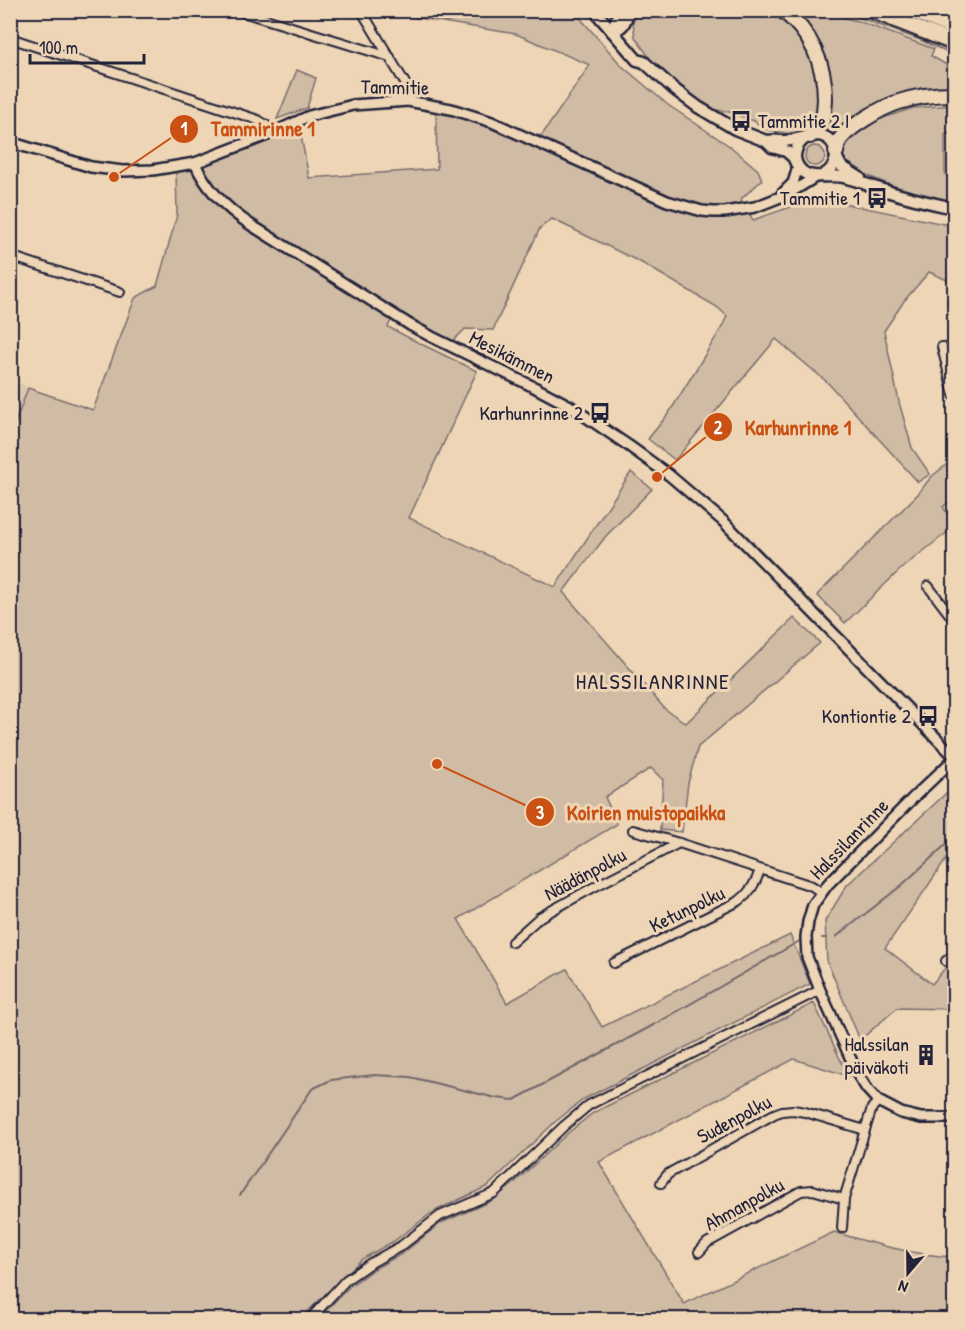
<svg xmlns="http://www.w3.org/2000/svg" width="965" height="1330" font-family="'Patrick Hand',sans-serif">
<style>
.built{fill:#dec8ac}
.green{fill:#d0bba4;stroke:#796e70;stroke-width:1.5}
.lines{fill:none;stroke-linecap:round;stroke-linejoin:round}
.stream{stroke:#71676a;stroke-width:2}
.minor-casing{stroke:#22223b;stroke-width:12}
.tertiary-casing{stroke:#22223b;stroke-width:14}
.secondary-casing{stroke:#22223b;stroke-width:15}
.motorway-casing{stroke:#22223b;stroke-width:18}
.minor{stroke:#edd5b5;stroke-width:8}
.tertiary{stroke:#edd5b5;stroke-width:9}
.secondary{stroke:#edd5b5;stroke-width:10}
.motorway{stroke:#edd5b5;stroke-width:14}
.labels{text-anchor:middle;stroke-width:6;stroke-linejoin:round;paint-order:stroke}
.street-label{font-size:20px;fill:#22223b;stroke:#edd5b5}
.poi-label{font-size:20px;fill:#22223b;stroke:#edd5b5;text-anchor:end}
.quarter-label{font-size:22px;letter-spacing:1.5px;fill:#22223b;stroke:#edd5b5}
.leader{fill:none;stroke:#ca5113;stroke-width:2}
.callout-dot{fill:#ca5113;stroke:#edd5b5;stroke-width:2}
.mark-label{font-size:18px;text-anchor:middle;font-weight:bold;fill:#fff}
.callout-label{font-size:21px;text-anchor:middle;font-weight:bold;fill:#ca5113;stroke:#edd5b5;stroke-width:6;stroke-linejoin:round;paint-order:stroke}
</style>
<rect width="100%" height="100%" fill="#edd5b5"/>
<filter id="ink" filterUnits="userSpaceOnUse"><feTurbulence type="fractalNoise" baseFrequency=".0167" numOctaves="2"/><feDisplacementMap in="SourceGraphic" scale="12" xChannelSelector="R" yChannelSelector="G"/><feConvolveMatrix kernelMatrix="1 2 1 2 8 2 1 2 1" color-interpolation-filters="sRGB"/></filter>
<g filter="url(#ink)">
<!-- built -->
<polygon class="built" points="11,381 21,384 28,388 11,434"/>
<!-- green -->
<g class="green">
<polygon points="375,11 574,11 622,66 668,105 731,147 758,170 762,180 741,199 753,220 811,200 837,202 954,226 954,283 929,272 904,301 884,331 899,402 912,448 930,474 918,482 827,382 776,339 675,460 648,439 669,413 721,329 727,316 717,307 642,263 552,219 540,228 493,330 465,329 452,342 395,311 388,327 419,343 477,371 409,518 555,587 631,472 652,489 606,536 563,592 665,709 686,723 794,618 820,643 698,747 688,783 682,832 660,830 663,780 651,768 605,797 617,824 458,919 507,1003 567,969 602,1027 790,935 810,984 584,1099 555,1122 488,1186 433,1212 394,1241 362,1259 303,1316 302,1319 11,1320 11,434 28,388 93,410 135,298 157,286 177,215 176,169 299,125 309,178 437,169 436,109 467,116 518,138 542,135 590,65 516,34"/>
<polygon points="636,11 773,11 787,22 807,49 817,75 820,102 814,124 805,131 793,135 765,129 754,121 726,111 713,110 684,91 651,60 635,37 633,23"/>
<polygon points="790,11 818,11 861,22 934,49 931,56 954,69 954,89 851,124 834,134 828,131 825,127 829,92"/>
<polygon points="841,11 850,11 940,44 954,50 954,55 920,40"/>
<polygon points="297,70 316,78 307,108 277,119"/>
<polygon points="954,105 954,131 945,135 945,174 954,183 954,202 895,187 861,173 847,164 842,155 844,146 852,137 877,120 913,108"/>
<circle cx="815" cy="156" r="10"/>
<polygon points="954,459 954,497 943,507 954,524 954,527 903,567 845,623 817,595 918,494 931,477"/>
<polygon points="954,786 954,848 885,948 932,984 954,957 954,1082 954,1009 897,1008 860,1040 827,961 825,921 847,885"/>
<path d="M814,1003L848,1076L794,1059L599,1162L684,1304L834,1232C874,1244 913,1255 954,1257V1319H318L349,1287L374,1269L403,1253L441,1223L489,1202L511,1186L568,1133L593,1113Z"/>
</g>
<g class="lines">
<!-- stream -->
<g class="stream">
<polyline points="836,937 902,885 954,837"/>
<polyline points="822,938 826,938"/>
<polyline points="240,1195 312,1089 331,1080 374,1075 410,1077 496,1098 514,1100 659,1022 803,939"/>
</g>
<defs>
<g id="minor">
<polyline points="236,10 390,57"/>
<polyline points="361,10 405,83 408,94 408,101"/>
<polyline points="10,38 258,120 266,125 270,134"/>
<polyline points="10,256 120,292"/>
<polyline points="942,347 954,395"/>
<polyline points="928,586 954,620"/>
<polyline points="633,830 679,843 812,886 821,892"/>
<polyline points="512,942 540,917 592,888 679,843"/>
<polyline points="946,961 954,954"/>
<path d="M614,963L739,901C750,893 756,883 760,870"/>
<polyline points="661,1183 668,1174 774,1114 782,1111 793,1110 805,1112 865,1130"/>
<polyline points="842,1228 844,1199 865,1130 872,1108 878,1101"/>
<polyline points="699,1252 707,1243 801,1191 813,1190 844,1199"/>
<polyline points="309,1320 346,1280 369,1264 401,1246 440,1216 494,1193 564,1126 589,1105 820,990"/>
</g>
<g id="tertiary">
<polyline points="10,142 91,167 123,171 153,170 195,163 270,134 309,116 353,105 408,101 451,109 492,122 667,201 702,211 713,212 725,212 755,207 788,194 817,176"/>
<path d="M195,163C206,189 227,209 251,225L410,325L432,337L536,388L570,406L629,446L669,475L723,521L954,756"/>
<polyline points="782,194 793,183 798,167"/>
<polyline points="954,759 915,796 828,884 813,905 808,922 806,937 807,957 820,990 858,1075 867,1089 878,1101 901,1113 921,1118 954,1118"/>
</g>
<g id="secondary">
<polyline points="594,10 637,60 644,62 674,89 698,107 735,129 766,141 772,147 786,151 793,157 797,165"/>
<path d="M612,31C624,28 625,22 629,10"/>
<path d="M612,31C614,23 618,18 620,10"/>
<path d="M807,137C794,145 790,161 803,172C813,180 830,174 843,177C857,180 870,186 883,190C906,197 930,203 954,208"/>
<path d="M766,141C773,140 778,141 785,141C793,140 801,138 809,136C813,135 815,135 819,135C840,139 842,166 823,175"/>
<polyline points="836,156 841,166 860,178"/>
</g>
<g id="motorway">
<path d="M782,10C811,32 825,64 825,99C824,116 824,125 810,136"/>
<polyline points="870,10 954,43"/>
<polyline points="910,10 954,28"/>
<path d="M836,152C836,152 838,144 838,143C845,128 883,107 899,102C917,96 936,94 954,94"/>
</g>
</defs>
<!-- minor casing -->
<use href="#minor" class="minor-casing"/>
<!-- tertiary casing -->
<use href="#tertiary" class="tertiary-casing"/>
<!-- secondary casing -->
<use href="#secondary" class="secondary-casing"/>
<!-- motorway casing -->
<use href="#motorway" class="motorway-casing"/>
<!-- minor -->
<use href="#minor" class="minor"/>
<!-- tertiary -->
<use href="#tertiary" class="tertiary"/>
<!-- secondary -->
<use href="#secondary" class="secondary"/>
<!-- motorway -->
<use href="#motorway" class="motorway"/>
</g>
</g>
<!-- icons -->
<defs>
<symbol id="bus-bare" viewBox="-9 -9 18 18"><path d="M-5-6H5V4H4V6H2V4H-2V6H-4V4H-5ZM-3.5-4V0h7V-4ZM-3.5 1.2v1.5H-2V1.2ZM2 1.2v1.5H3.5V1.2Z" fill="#22223b" stroke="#edd5b5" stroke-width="2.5" paint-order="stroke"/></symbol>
<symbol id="building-bare" viewBox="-9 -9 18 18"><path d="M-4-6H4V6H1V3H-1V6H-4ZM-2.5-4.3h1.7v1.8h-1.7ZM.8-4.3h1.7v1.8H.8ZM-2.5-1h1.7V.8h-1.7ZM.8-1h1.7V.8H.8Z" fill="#22223b" stroke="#edd5b5" stroke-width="2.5" paint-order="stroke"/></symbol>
</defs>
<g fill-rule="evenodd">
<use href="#bus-bare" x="726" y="106" width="30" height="30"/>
<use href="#bus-bare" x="862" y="183" width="30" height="30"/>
<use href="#bus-bare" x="585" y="398" width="30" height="30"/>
<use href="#bus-bare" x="913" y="701" width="30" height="30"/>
<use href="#building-bare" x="911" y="1040" width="30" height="30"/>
</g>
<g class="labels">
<!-- street labels -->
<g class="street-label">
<text transform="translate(395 87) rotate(1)" y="7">Tammitie</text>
<text transform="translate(512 357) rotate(27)" y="7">Mesikämmen</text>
<text transform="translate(849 839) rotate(-46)" y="7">Halssilanrinne</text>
<text transform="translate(585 874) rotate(-28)" y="7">Näädänpolku</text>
<text transform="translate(687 909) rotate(-26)" y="7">Ketunpolku</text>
<text transform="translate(734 1119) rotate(-28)" y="7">Sudenpolku</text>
<text transform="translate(744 1204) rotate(-29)" y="7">Ahmanpolku</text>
</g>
<!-- poi labels -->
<g class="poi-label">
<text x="758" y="128" text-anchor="start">Tammitie 2 I</text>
<text x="860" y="205">Tammitie 1</text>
<text x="583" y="420">Karhunrinne 2</text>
<text x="911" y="723">Kontiontie 2</text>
<text x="909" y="1051">Halssilan<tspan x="909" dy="23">päiväkoti</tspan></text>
</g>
<!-- quarter labels -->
<g class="quarter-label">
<text x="653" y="689">HALSSILANRINNE</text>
</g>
</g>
<!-- callouts -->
<path class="leader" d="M114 177L184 129M657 477L718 427M437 764L540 812"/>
<g class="callout-dot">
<circle cx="114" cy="177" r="6"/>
<circle cx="657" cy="477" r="6"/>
<circle cx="437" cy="764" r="6"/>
<circle cx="184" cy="129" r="15"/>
<circle cx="718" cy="427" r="15"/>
<circle cx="540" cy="812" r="15"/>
</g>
<g class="mark-label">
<text x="184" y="135">1</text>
<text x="718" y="434">2</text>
<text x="540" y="819">3</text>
</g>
<g class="callout-label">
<text x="263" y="136">Tammirinne 1</text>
<text x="798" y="435">Karhunrinne 1</text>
<text x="646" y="820">Koirien muistopaikka</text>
</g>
<!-- margin -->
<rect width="965" height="1330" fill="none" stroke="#edd5b5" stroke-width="36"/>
<rect x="18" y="18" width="929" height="1294" fill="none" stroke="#22223b" stroke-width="2" filter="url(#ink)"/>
<!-- north arrow -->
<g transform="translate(908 1273) rotate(200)" stroke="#edd5b5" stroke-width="4.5" paint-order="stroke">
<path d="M0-4.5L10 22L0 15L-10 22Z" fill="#22223b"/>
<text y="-9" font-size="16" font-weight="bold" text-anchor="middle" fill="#22223b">N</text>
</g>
<!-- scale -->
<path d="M30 54v9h114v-9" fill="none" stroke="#22223b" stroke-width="3"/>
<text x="39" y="54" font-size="18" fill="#22223b" stroke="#edd5b5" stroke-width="4.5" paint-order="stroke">100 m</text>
</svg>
